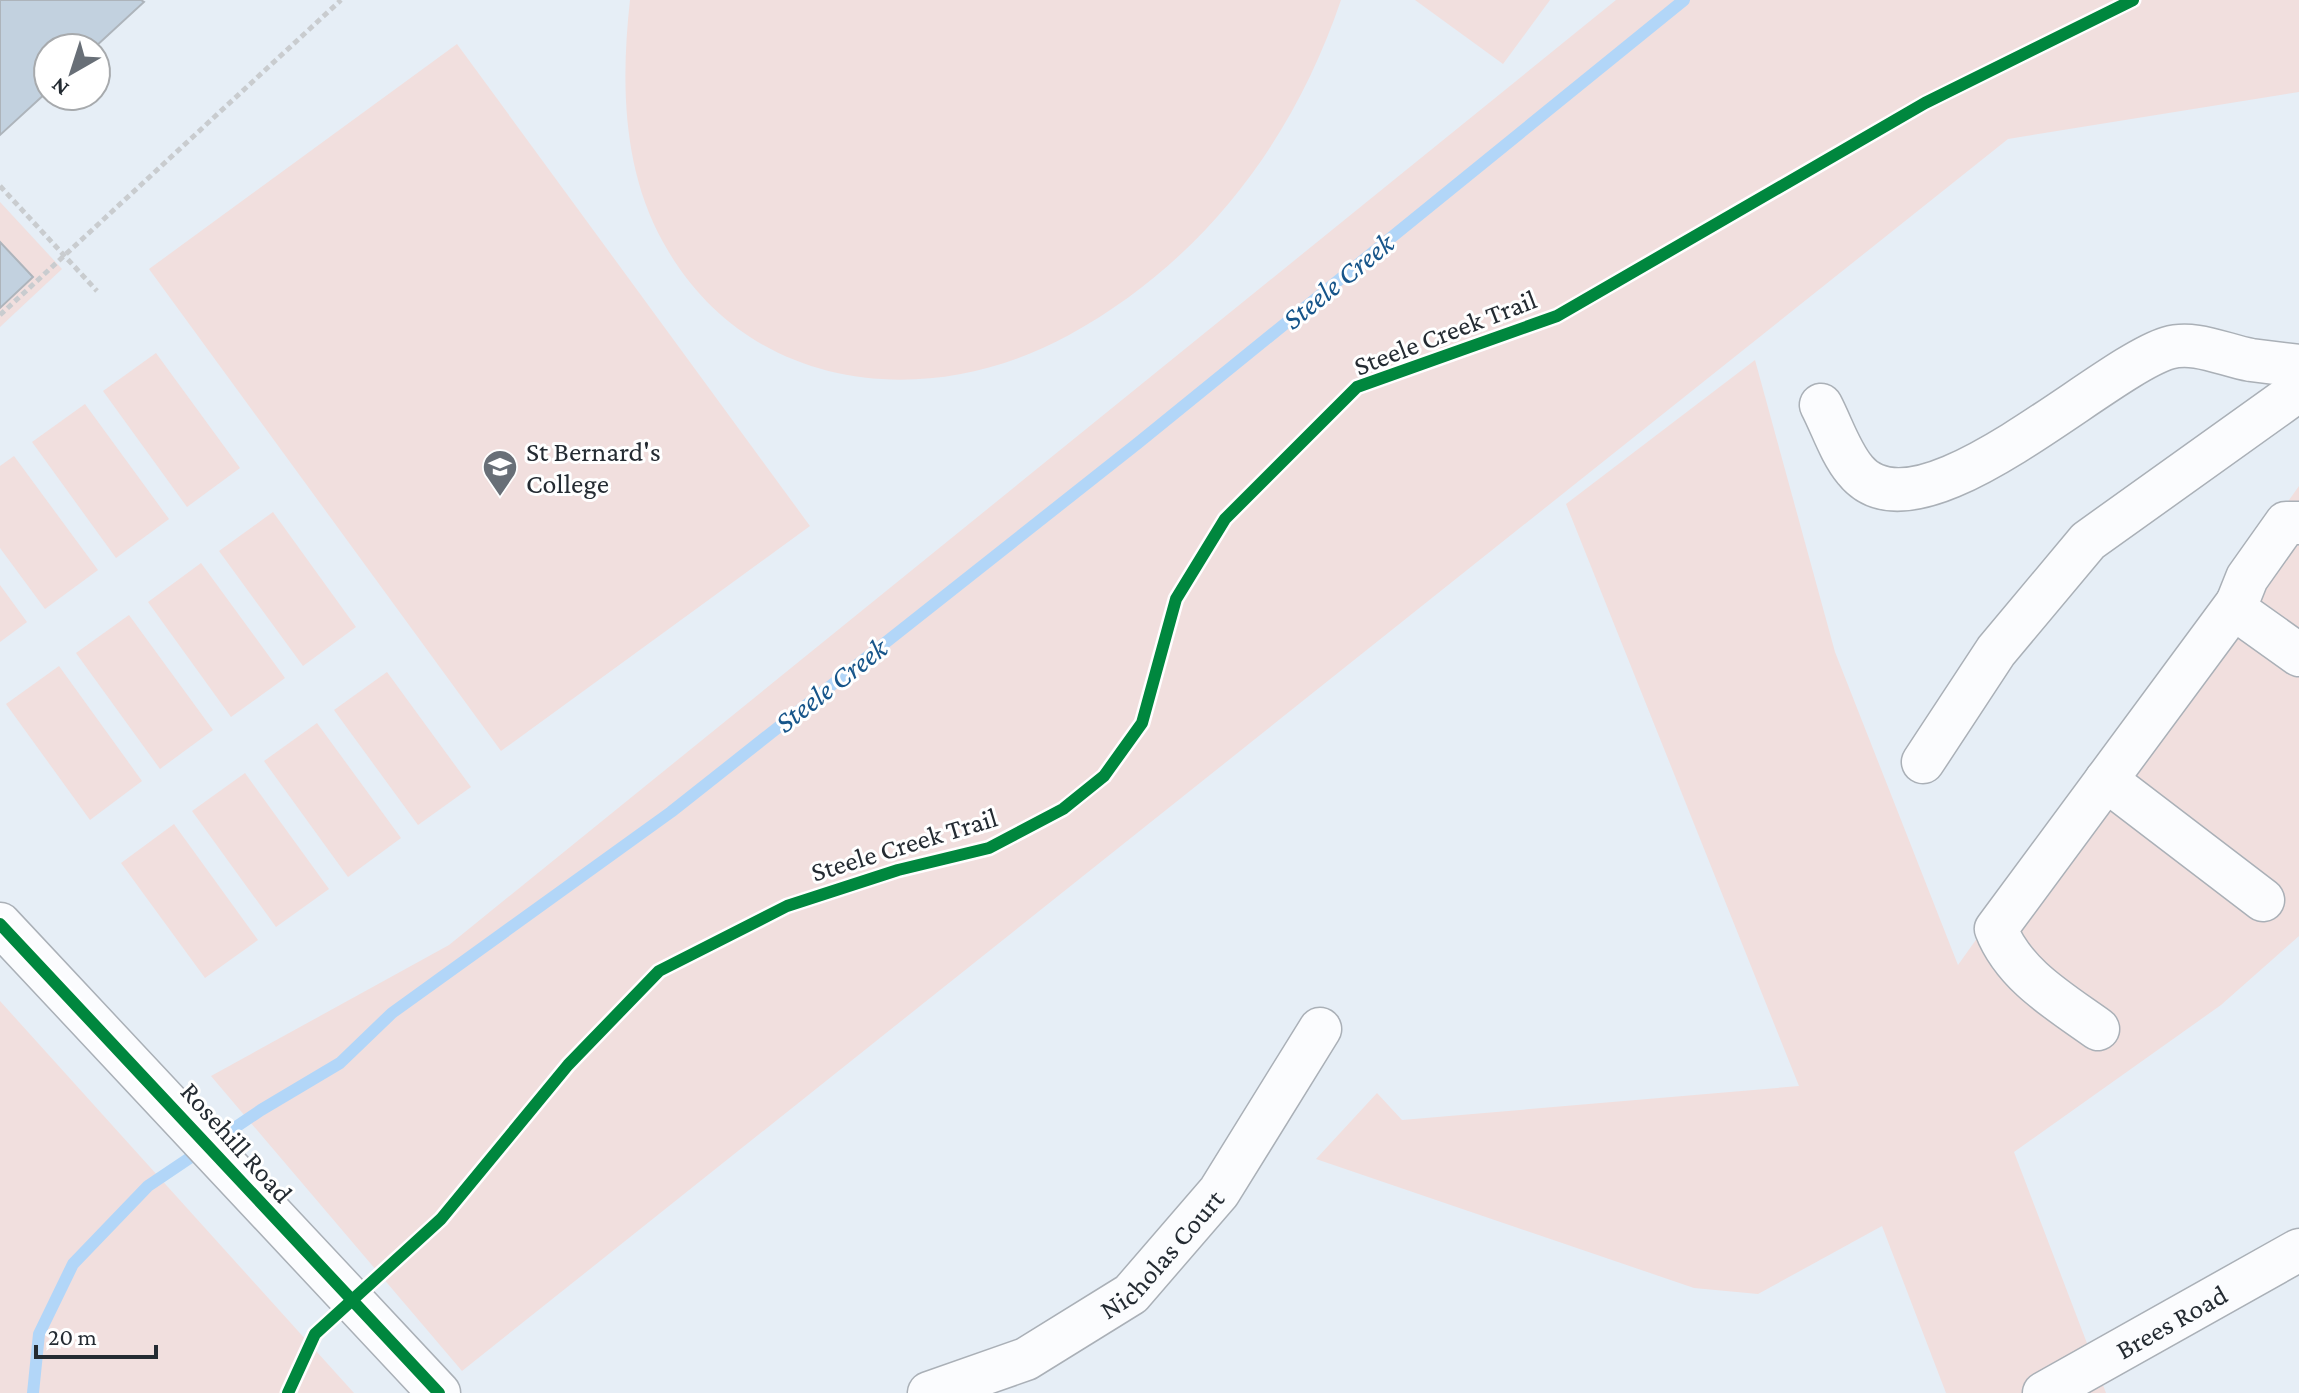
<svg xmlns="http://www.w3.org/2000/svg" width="2299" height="1393" font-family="'Crimson Pro',serif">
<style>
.green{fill:#f1dfde}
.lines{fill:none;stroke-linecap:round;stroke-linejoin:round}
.stream{stroke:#b2d6f8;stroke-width:12}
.building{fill:#c2d1df;stroke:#adb4bb;stroke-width:2}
.minor-casing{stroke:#aab0b7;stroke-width:45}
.path{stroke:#c9cccf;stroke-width:5;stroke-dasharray:6 4;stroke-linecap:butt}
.minor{stroke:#fbfcfe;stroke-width:42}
.cycleway-casing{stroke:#fff;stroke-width:17}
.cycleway{stroke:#00873e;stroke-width:12}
.labels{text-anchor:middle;stroke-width:6;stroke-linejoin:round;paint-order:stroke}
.street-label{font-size:28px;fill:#242b32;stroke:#fff}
.poi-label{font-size:28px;fill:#242b32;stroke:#fff;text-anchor:start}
.water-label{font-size:30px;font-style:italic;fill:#17558a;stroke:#fff}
</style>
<rect width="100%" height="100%" fill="#e6eef6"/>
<!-- green -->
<g class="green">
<path d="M630,0H1341C1293,142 1202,262 1069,335C927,413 746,393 663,242C622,168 621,81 630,0Z"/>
<polygon points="1415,0 1550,0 1503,64"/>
<polygon points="1616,0 2299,0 2299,92 2008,139 462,1371 211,1076 449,945"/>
<polygon points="457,44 810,526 501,751 149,269"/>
<polygon points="0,202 62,269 0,327"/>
<polygon points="156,353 240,468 187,507 103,391"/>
<polygon points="1755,360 1835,652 1958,965 2299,486 2299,936 2221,1005 2014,1152 2106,1393 1946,1393 1882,1226 1758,1294 1694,1288 1316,1159 1377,1093 1402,1120 1799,1086 1566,504"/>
<polygon points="85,404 169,519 116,558 32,442"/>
<polygon points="14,456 98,570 45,609 0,548 0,466"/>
<polygon points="273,512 356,627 303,666 219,551"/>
<polygon points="201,563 285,678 231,717 148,602"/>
<polygon points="0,585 27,622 0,642"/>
<polygon points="129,615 213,730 160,769 76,653"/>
<polygon points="59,666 142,781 90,820 6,704"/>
<polygon points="387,672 471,787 418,825 334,710"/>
<polygon points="317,723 401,838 348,877 264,761"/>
<polygon points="245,773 329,889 276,927 192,811"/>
<polygon points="174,824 258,940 205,978 121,863"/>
<polygon points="0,1001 354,1393 0,1393"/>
</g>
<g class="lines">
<!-- stream -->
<polyline class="stream" points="33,1393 39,1334 73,1264 148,1186 261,1110 340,1063 392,1013 671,812 1138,443 1684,0"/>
</g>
<!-- building -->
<g class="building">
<polygon points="0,0 141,0 144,2 94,48 48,48 48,91 0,135"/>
<polygon points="0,242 33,277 0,308"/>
</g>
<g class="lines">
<defs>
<g id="minor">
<path d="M1821,405C1832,426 1840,452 1855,470C1917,548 2099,369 2168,348C2194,340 2224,355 2251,360C2267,362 2283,364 2299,366"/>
<polyline points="2299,523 2286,523 2247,578 2237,603 2243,615 2299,655"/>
<polyline points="1923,762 1996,651 2088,541 2299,390"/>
<polyline points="2106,780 2263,900"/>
<polyline points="0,924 439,1393"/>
<path d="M2098,1029C2059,1001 2014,975 1996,929L2237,603"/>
<path id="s1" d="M929,1393L1026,1359L1131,1294L1219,1192L1320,1029"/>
<path id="s2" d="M2044,1393L2299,1250"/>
</g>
</defs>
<!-- minor casing -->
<use href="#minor" class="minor-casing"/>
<!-- path -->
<g class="path">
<polyline points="0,186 97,291"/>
<polyline points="0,315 341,0"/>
</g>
<!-- minor -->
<use href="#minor" class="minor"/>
<defs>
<g id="cycleway">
<polyline points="0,924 439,1393"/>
<polyline points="288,1393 315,1334 441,1219 568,1065 659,971 787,906 898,870 989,848 1063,809 1104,776 1142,723 1176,599 1225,519 1357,387 1557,316 1925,103 2133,0"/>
</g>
</defs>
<!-- cycleway casing -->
<use href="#cycleway" class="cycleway-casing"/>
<!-- cycleway -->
<use href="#cycleway" class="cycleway"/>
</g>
<!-- icons -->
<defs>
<symbol id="school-pin" viewBox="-11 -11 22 30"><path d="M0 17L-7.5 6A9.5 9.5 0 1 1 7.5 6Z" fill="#686f77" stroke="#fff"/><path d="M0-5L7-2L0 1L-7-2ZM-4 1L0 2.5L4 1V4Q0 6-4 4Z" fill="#fff"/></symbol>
</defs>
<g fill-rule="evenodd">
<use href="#school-pin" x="480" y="447" width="40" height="54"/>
</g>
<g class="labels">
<!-- street labels -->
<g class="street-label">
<text transform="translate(1445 332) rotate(-21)" y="10">Steele Creek Trail</text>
<text transform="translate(904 844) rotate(-17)" y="10">Steele Creek Trail</text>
<text transform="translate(237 1142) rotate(48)" y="10">Rosehill Road</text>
<text dy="10" stroke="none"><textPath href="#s1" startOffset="276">Nicholas Court</textPath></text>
<text dy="10" stroke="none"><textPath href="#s2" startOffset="146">Brees Road</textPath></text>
</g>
<!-- poi labels -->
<g class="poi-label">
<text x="526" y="461">St Bernard's<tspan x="526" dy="32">College</tspan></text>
</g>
<!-- water labels -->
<g class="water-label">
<text transform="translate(1338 281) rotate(-39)" y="10">Steele Creek</text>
<text transform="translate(831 685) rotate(-38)" y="10">Steele Creek</text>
</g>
</g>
<!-- north arrow -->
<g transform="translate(72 72) rotate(219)"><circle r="38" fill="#ffffff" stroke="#a7aaad" stroke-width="2"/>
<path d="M0-6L14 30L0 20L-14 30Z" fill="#686f77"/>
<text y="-12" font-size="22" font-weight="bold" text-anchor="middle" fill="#242b32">N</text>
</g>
<!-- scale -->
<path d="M36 1345v12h120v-12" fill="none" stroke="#242b32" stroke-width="4"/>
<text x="48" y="1345" font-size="24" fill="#242b32" stroke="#ffffff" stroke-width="6" paint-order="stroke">20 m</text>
</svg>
